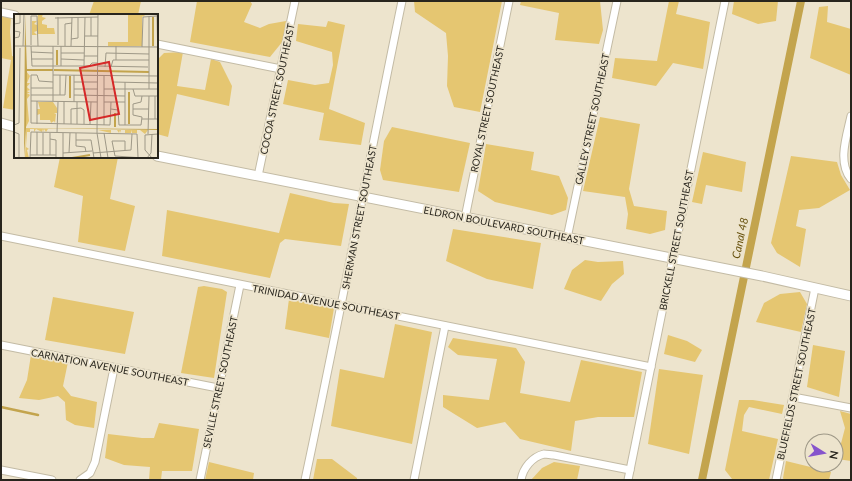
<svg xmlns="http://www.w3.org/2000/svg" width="852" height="481" font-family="Lato,sans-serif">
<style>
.green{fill:#e5c671}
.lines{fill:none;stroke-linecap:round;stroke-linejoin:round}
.stream{stroke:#c3a44d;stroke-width:2.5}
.canal{stroke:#c3a44d;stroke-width:8}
.minor-casing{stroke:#c3bba5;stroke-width:9}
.tertiary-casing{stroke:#c3bba5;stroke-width:11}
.minor{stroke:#fff;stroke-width:7}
.tertiary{stroke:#fff;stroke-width:9}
.labels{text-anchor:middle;stroke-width:3.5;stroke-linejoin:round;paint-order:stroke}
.street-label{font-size:10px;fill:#28251d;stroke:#ede4cd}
.water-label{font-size:11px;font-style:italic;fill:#67510d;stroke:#ede4cd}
.inset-river{fill:none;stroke:#c3a44d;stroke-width:2}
.inset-road{fill:none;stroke:#9e9887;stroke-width:1}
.view{fill:#d62828;fill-opacity:0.15;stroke:#d62828;stroke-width:2}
.inset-edge{fill:none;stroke:#28251d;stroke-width:2}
</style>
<rect width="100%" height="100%" fill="#ede4cd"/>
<!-- green -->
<g class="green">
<polygon points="94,1 141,1 138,15 89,15"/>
<polygon points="197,1 250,1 252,4 244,22 260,28 269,24 286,21 283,41 270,57 190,42"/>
<polygon points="414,1 502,1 480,112 454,107 447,86 448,56 446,33 415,12"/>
<polygon points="521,1 600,1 603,30 599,44 555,40 559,13 520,5"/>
<polygon points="669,1 679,1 676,14 710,22 703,69 673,63 656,86 612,78 615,58 657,61"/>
<polygon points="734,1 778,1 776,21 758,24 732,14"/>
<polygon points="828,6 827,22 851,29 851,75 810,58 819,7"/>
<polygon points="1,16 11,17 10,32 12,56 15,57 15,110 3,108 11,60 1,58"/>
<polygon points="328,21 345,25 329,109 365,123 361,145 319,140 324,113 283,104 288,80 315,85 329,83 333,65 332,52 296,41 298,24 326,27"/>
<polygon points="183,52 177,86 205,90 211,59 220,62 232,86 229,106 177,94 168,137 157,134 158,59 164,53"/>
<polygon points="600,117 640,124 629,189 634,206 667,211 665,230 650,234 626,229 628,214 625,197 583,191"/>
<polygon points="392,127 470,143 459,192 383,180 380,170 384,141"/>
<polygon points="486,144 534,152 531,170 559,176 568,198 566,210 552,215 495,202 478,191"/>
<polygon points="703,152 746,162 742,192 706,185 702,204 692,202"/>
<polygon points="791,156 837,162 841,175 850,190 819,208 799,210 796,226 806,229 800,267 777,253 771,243"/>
<polygon points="60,157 118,157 110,199 135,206 125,251 78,242 83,196 54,187"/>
<polygon points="290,193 334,203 349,204 341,246 285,239 280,243 270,278 162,256 167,210 279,233"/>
<polygon points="453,229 541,243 533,289 487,279 446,261"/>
<polygon points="585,260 598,262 623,261 624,274 612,284 601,301 564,289 572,270"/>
<polygon points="204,286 222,289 227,292 214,378 181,373 198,287"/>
<polygon points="800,292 807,304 801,332 756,322 764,303 780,294"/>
<polygon points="53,297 134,312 125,354 45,340"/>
<polygon points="289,299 334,308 329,338 285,329"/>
<polygon points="395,324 432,332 412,444 331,426 340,369 384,378"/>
<polygon points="668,335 687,341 702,350 695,362 664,354"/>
<polygon points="453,338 516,348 525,362 520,393 570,402 581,360 642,372 634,417 598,417 575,421 571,451 520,439 505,422 477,428 443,407 443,395 489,400 497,359 458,355 448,347"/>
<polygon points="813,345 845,351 839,397 807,387"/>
<polygon points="31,355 68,362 63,386 71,396 97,402 94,428 75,425 66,420 65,402 58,396 39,400 19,398 27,380"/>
<polygon points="659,369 703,375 689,454 648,444"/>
<polygon points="739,400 753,400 784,405 782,414 749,407 744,415 742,431 778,439 769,480 732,479 725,470"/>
<polygon points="840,411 851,414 851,461 837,459 845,428"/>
<polygon points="159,423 199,429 192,471 162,471 161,480 149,480 150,467 124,465 105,458 108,434 142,438 154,438"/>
<polygon points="317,459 332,459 357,478 357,480 313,480"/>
<polygon points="786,461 831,472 829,480 784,480 783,478"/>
<polygon points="209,462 254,473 253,480 205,480"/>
<polygon points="554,462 580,466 577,480 531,480 542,468"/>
</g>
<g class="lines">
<!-- stream -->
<polyline class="stream" points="1,407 38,415"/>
<!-- canal -->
<polyline class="canal" points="702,480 801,1"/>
<defs>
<g id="minor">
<polyline points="1,12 15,15"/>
<polyline points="157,44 281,69"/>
<path d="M851,116C847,135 837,162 851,179"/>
<polyline points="258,176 295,1"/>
<polyline points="465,218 509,1"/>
<polyline points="1,236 651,367"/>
<polyline points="567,238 617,1"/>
<polyline points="1,345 218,388"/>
<polyline points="793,397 851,408"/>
<polyline points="1,470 52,480"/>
<polyline points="80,480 90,473 95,462 114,368"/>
<polyline points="200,480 240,285"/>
<path d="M305,480C339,321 369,161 402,1"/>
<polyline points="414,480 445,326"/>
<path d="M521,480C523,468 532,457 544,454C547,454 551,455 554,455L630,470"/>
<polyline points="628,480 725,1"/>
<polyline points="776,480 815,288"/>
</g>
<g id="tertiary">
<polyline points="1,123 15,127"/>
<polyline points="157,156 762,276 851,296"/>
</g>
</defs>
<!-- minor casing -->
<use href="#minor" class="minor-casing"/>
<!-- tertiary casing -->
<use href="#tertiary" class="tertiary-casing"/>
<!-- minor -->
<use href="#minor" class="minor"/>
<!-- tertiary -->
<use href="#tertiary" class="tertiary"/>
</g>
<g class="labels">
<!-- street labels -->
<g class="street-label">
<text transform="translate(277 89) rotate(-78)" y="4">COCOA STREET SOUTHEAST</text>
<text transform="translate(487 109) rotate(-78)" y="4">ROYAL STREET SOUTHEAST</text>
<text transform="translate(592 119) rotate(-78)" y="4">GALLEY STREET SOUTHEAST</text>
<text transform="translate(359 217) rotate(-79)" y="4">SHERMAN STREET SOUTHEAST</text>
<text transform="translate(504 225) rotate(11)" y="4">ELDRON BOULEVARD SOUTHEAST</text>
<text transform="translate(676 240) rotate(-79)" y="4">BRICKELL STREET SOUTHEAST</text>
<text transform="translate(326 302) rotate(11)" y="4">TRINIDAD AVENUE SOUTHEAST</text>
<text transform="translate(110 367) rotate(11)" y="4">CARNATION AVENUE SOUTHEAST</text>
<text transform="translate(220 382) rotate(-78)" y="4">SEVILLE STREET SOUTHEAST</text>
<text transform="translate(796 384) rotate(-78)" y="4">BLUEFIELDS STREET SOUTHEAST</text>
</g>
<!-- water labels -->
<g class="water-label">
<text transform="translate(740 238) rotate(-78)" y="4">Canal 48</text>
</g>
</g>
<!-- overview -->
<g transform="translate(14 14)">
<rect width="144" height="144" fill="#ede4cd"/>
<path d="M24,0H29L28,3L32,4L28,7V10L33,11V14H40L41,20H24L23,17L20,18L23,21H18V7H23L20,10L23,11ZM114,0H133L128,3V32H94V28H114ZM12,57L16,62L13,69H16L13,73L16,76L13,77L16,79H13L16,81L13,85L15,107L12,113ZM24,88H39L43,94V99H40L42,100L41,109L40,107L37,109L36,106H26V100L23,101V95H26ZM12,114L43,115H34L32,118L30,115L29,118V115L28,118L22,115L20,118V115H16V118H13L12,133L15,135L13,136L15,144H11ZM84,116H134L131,120L126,116H123V119H118V116L117,119H111V116H107L106,119L105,116V119L103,116H97V119Z" fill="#e5c671"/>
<path d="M11,0L13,56L12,114L144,115V116L12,114L10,144Z" fill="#c3a44d"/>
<path class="inset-river" d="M139,3V32M43,51V36M12,56H39M40,56L135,58M56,62V84M115,110V78M101,113V99M58,144L76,141"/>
<path class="inset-road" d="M84,0L83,119L87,144M143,0L144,53M41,4L84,3M0,10L6,9V0M0,17L6,18L5,23L0,24M71,22H84M77,22V3M57,25L64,24V3M17,31V2H23L24,32M44,31V3M0,32L144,33M9,32L10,0M17,32L18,52H75L78,49H84M51,32V10L58,9M57,32L58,3M128,33L129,3L143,2M17,38L39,39M47,39H70M70,42H84M17,45H39M47,45L70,46M102,46V32M47,52V32M70,52L71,3M84,52L134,53M91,53L92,39L135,40M97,53L99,46H135M39,61L144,62M97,62L99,68L144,69M39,68L25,67L23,61H17V109L96,111L97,88M60,68H84M17,74H39M60,75H84M90,75H144M119,75L121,82H144M135,75V2M17,81H51L52,61M46,81V61M60,81L111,82M17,87L83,88M39,87V32M60,88V61M90,88H111M97,95L104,96L105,111H127L128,103L119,101V90L127,88L128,82M119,95H135M128,105H144M141,105V82M23,110V87M50,110V88M57,110V95L67,94L70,96V110M63,110V88M76,110L77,88M0,111L5,109L6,34M90,111V62M111,111V68M0,118L5,120V144H0M43,119L44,88M62,119V132L71,133L72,138M90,119L94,144M134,120L135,82M36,125L42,126V144M62,126H77L80,144M111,136V127H98L101,142L129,144M49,139L78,137M55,139L56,119M79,139L117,136L118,120M16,141H42M23,141V118M29,141V119M36,141V119M16,144L17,118L123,120L124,143M49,144V119M133,144L137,139L138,120M138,144L131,136V121L144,120"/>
<path class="view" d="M95,48L105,100L76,106L66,54Z"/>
<rect width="144" height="144" class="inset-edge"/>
</g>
<!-- border -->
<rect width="852" height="481" fill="none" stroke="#28251d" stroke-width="4"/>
<!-- north arrow -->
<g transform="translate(824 453) rotate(101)"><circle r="19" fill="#ede4cd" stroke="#9e9887"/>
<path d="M0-3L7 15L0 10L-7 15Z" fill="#8654cc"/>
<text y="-6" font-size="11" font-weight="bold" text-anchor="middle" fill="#28251d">N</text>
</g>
</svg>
